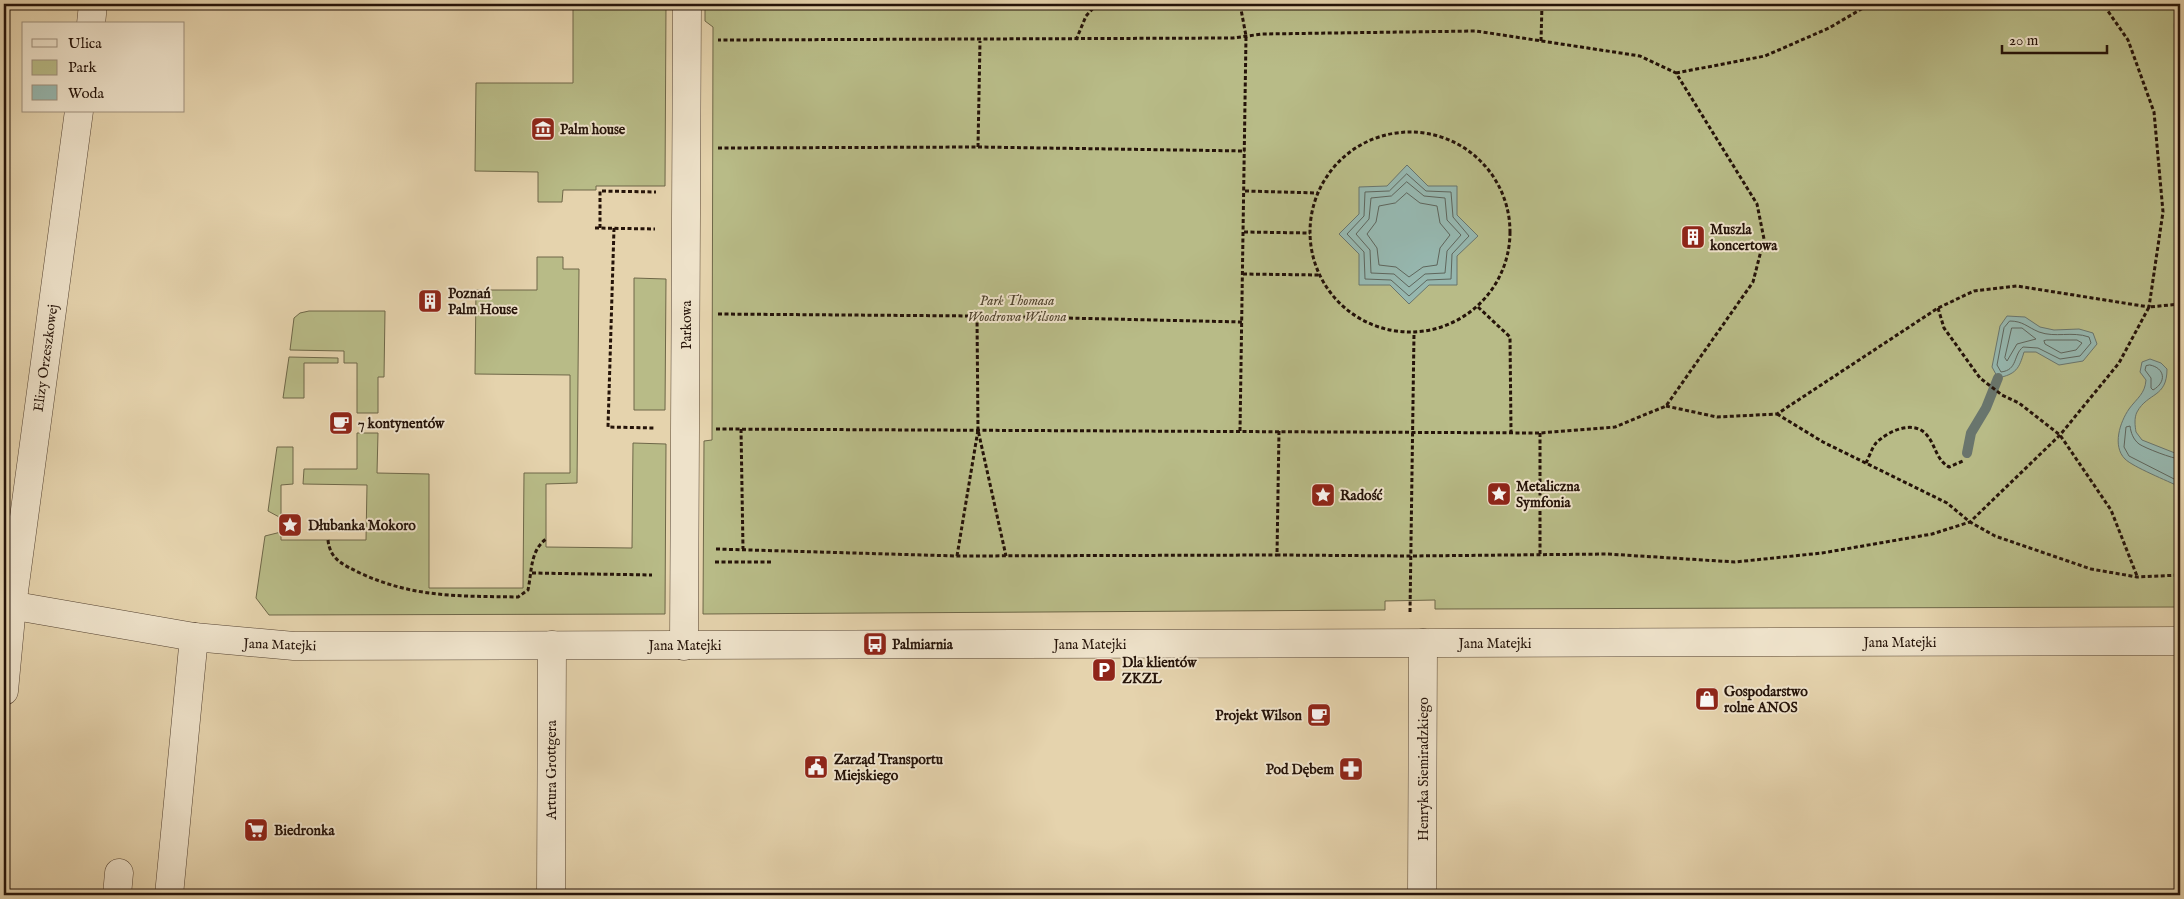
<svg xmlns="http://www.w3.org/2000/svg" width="2184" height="899" font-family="'IM FELL English',serif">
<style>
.green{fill:#b8bb87;stroke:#6e6748}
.water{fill:#96b7af;stroke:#69756d}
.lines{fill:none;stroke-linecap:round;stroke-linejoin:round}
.shore{stroke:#5e655c;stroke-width:1}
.stream{stroke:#69756d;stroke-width:10}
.minor-casing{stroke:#554332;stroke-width:29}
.path{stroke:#251309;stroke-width:3;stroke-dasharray:4 2.5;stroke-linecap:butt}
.minor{stroke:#eee2ca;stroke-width:28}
.labels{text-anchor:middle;stroke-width:4;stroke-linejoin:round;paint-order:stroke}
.poi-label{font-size:14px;font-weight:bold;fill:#251309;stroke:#eee2ca;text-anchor:start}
.park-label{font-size:14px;font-style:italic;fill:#51452f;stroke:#eee2ca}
.street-label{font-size:14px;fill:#251309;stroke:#eee2ca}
</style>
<rect width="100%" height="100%" fill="#e5d3ad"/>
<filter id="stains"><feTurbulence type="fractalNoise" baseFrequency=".004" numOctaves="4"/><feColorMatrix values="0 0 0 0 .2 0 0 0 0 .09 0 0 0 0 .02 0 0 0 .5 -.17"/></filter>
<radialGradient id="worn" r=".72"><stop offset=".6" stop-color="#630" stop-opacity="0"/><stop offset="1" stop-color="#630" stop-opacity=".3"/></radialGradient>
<!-- green -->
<g class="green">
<polygon points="573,4 666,4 665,186 596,186 596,190 563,190 562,202 538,202 538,172 475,171 476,83 573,83"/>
<polygon points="705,4 2180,4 2180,607 1435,609 1435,600 1385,601 1385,610 703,614 704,441 712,440 713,27 705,21"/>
<polygon points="537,257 563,257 563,269 579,269 577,483 546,484 546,547 632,548 633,443 666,444 665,614 269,615 256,598 265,536 281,532 281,540 366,540 367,485 303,484 304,469 357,469 357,433 378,433 377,473 429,474 429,588 523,588 524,473 570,473 570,375 475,374 476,290 537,290"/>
<polygon points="634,278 666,279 665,410 634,410"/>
<polygon points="309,311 385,311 384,377 378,377 378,413 357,413 357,363 344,363 344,351 290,350 294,318 300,313"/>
<polygon points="289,357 338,358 338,363 304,363 304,398 283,398"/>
<polygon points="277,447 293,447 293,484 281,485 281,518 268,511"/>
</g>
<!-- water -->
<g class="water">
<path d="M2180,8V48C2174,33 2171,22 2180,8Z"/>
<polygon points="1407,165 1428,186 1457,186 1457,215 1478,236 1457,256 1457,285 1429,285 1409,304 1390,285 1359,285 1359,254 1339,234 1359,214 1359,187 1387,186"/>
<path d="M2007,316L2025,317L2040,327L2054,330L2079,329L2093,333L2097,344L2083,361L2059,365L2036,352H2024C2019,369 2016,374 1998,378L1992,367L2000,326Z"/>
<path d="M2150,359L2161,363L2167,369C2167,398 2148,392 2137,412C2134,418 2135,426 2136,432L2142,440L2180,455V487C2168,481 2133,467 2125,459C2112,446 2120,422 2129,409C2137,398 2145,394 2146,380L2140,372L2142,362Z"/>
</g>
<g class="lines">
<!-- shore -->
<g class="shore">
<polygon points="1407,174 1426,191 1451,192 1453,217 1469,236 1452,254 1451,279 1427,280 1409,296 1391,280 1365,279 1364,252 1347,234 1364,216 1365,192 1389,191"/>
<polygon points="1407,182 1424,196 1445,198 1447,220 1461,235 1447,251 1445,273 1425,274 1409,287 1394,274 1371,273 1370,250 1356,234 1369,219 1371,198 1391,196"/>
<polygon points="1407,193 1420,203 1437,206 1440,223 1450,235 1440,248 1437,265 1423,267 1409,277 1396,267 1379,265 1377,248 1367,234 1376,222 1379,206 1395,203"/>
<path d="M2010,321C2023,321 2027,327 2039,332C2055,338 2072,331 2089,337L2091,343L2080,356L2060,359L2038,348L2023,347C2013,355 2018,370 2001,372L1997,365L2004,328Z"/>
<polygon points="2012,328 2022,328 2036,339 2017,344 2007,361 2005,358"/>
<polygon points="2047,340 2077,340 2082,343 2076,350 2061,353 2045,344 2044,341"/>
<path d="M2150,365C2165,368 2167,382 2153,390L2151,388V378L2145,370L2146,366Z"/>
<path d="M2180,459C2173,459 2145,448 2139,444C2133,439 2131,433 2130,426L2126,427L2124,447L2129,456L2180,482"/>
</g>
<!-- stream -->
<polyline class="stream" points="1967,453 1971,433 1986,408 1998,378"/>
<defs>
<g id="minor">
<polyline points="91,24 93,4"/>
<polyline points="4,604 194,637 294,646 2180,641"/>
<polyline points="684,646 687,4"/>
<polyline points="4,691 12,606 79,111"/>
<polyline points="117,895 119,873"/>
<polyline points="169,895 194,637"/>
<polyline points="551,895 552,645"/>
<polyline points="1422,895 1423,643"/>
</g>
</defs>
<!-- minor casing -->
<use href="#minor" class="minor-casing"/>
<!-- path -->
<g class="path">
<polyline points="1076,40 1086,16 1097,4"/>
<polyline points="1541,41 1542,4"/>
<polyline points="1676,73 1765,56 1829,28 1870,4"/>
<circle cx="1410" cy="232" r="100"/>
<polyline points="978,147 980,41"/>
<polyline points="718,148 978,147 1245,151"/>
<polyline points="1245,191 1318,193"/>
<polyline points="595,228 655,229"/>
<polyline points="600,228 600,191 656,192"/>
<polyline points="614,228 608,427 655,428"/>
<polyline points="1244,232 1310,233"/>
<polyline points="1243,274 1320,275"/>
<polyline points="1478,307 1510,337 1511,432"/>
<polyline points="1938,308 1944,328 1980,378 2002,395 2019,403 2060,435 2111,510 2137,576"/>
<polyline points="718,314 977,316 1242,322"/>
<polyline points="977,316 978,430"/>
<polyline points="1666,406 1717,417 1777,414 1938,308 1974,291 2017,286 2149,307 2163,212 2154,112 2128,40 2103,4"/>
<polyline points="1777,414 1823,442 1947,503 1970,522 1995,536 2091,569 2137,577 2180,575"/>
<polyline points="716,429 1540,433 1615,427 1666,406 1753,282 1764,239 1757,204 1676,73 1640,56 1476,31 1262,34 1233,38 718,40"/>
<polyline points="741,429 743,549"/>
<polyline points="1240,431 1246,36 1240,4"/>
<polyline points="1279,431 1277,555 1410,556 1608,554 1735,562 1822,553 1932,534 1970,522 2060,435 2119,363 2149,307 2180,304"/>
<polyline points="1540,433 1540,555"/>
<path d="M1866,463C1869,457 1872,448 1876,443C1887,432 1911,420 1925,433C1936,444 1935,459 1949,467L1963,461"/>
<path d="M328,540C330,560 344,565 360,573C414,598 460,596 518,597L528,590C532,571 530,551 546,539"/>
<polyline points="716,549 957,556 1277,555"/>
<polyline points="957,556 978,430 1006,556"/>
<polyline points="715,562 772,562"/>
<polyline points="532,573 652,575"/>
<polyline points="1410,612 1414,333"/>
</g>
<!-- minor -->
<use href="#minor" class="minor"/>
</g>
<!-- icons -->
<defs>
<symbol id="museum-square" viewBox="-11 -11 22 22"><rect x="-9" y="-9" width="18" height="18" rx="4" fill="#8f2418" stroke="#eee2ca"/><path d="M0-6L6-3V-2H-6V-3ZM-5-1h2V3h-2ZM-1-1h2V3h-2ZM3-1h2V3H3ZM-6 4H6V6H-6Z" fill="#fff"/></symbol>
<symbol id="building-square" viewBox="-11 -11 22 22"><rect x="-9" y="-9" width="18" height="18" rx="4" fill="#8f2418" stroke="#eee2ca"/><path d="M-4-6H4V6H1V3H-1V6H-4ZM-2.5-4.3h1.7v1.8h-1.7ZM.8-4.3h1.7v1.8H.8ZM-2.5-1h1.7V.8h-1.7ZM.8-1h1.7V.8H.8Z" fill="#fff"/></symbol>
<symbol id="cafe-square" viewBox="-11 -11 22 22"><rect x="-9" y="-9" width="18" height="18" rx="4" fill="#8f2418" stroke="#eee2ca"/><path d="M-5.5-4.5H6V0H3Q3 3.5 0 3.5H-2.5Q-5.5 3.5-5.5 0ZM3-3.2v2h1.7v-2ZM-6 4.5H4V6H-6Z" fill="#fff"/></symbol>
<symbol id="sight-square" viewBox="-11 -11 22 22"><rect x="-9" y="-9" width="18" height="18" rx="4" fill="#8f2418" stroke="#eee2ca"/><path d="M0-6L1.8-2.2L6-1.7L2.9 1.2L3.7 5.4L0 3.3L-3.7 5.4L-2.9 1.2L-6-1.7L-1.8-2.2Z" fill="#fff"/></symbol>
<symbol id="bus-square" viewBox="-11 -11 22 22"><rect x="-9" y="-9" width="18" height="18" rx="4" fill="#8f2418" stroke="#eee2ca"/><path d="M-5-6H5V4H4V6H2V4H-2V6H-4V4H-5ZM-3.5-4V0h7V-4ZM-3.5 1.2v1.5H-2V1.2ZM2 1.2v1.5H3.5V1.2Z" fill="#fff"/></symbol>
<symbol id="parking-square" viewBox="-11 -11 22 22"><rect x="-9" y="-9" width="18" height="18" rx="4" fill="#8f2418" stroke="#eee2ca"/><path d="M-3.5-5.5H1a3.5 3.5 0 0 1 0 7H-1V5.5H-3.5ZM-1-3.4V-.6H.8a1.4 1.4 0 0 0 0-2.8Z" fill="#fff"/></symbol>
<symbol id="shop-square" viewBox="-11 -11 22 22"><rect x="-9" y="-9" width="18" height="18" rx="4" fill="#8f2418" stroke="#eee2ca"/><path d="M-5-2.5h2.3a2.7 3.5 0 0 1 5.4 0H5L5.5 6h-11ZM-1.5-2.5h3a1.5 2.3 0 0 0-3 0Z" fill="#fff"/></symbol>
<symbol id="civic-square" viewBox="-11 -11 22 22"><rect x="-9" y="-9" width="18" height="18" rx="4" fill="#8f2418" stroke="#eee2ca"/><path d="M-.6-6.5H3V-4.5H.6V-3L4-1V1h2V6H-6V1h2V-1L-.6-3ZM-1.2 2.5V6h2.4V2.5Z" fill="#fff"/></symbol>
<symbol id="pharmacy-square" viewBox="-11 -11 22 22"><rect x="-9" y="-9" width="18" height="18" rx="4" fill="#8f2418" stroke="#eee2ca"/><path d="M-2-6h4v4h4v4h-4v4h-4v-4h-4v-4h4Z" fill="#fff"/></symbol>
<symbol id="supermarket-square" viewBox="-11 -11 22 22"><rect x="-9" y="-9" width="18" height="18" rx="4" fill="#8f2418" stroke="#eee2ca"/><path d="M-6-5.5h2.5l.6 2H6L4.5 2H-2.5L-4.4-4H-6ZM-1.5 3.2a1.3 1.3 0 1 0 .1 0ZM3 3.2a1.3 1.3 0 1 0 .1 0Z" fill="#fff"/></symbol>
</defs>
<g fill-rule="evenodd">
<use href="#museum-square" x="529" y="115" width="28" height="28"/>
<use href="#building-square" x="1679" y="223" width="28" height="28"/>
<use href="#building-square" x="416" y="287" width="28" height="28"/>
<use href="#cafe-square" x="327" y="409" width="28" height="28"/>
<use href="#sight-square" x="1485" y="480" width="28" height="28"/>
<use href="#sight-square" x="1309" y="481" width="28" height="28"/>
<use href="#sight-square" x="276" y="511" width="28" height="28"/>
<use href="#bus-square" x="861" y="630" width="28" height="28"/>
<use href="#parking-square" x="1090" y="656" width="28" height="28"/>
<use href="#shop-square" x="1693" y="685" width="28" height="28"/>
<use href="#cafe-square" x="1305" y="701" width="28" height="28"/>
<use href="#civic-square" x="802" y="753" width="28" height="28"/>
<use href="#pharmacy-square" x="1337" y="755" width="28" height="28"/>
<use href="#supermarket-square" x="242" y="816" width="28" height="28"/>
</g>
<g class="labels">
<!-- poi labels -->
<g class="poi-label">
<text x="560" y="134">Palm house</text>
<text x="1710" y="234">Muszla<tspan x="1710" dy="16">koncertowa</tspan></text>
<text x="448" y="298">Poznań<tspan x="448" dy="16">Palm House</tspan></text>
<text x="358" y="428">7 kontynentów</text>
<text x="1516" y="491">Metaliczna<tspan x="1516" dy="16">Symfonia</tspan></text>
<text x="1340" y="500">Radość</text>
<text x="308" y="530">Dłubanka Mokoro</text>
<text x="892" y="649">Palmiarnia</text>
<text x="1122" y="667">Dla klientów<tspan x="1122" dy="16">ZKZL</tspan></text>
<text x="1724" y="696">Gospodarstwo<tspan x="1724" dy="16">rolne ANOS</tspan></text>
<text x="1302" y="720" text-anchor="end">Projekt Wilson</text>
<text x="834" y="764">Zarząd Transportu<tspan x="834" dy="16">Miejskiego</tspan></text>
<text x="1334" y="774" text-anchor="end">Pod Dębem</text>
<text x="274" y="835">Biedronka</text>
</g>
<!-- park labels -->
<g class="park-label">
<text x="1017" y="305">Park Thomasa<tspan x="1017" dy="16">Woodrowa Wilsona</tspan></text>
</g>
<!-- street labels -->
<g class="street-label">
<text transform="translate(686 325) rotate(-90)" y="5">Parkowa</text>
<text transform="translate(45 358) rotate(-82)" y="5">Elizy Orzeszkowej</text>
<text x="1900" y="647">Jana Matejki</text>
<text x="1495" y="648">Jana Matejki</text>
<text transform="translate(280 644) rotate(2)" y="5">Jana Matejki</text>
<text x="1090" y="649">Jana Matejki</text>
<text x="685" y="650">Jana Matejki</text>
<text transform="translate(1423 769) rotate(-90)" y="5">Henryka Siemiradzkiego</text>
<text transform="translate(551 770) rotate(-90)" y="5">Artura Grottgera</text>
</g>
</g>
<!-- margin -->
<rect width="2184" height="899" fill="none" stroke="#e5d3ad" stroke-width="20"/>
<rect x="5" y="5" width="2174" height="889" fill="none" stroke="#251309" stroke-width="2.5"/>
<rect x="10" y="10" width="2164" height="879" fill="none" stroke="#251309"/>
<!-- legend -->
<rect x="22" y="22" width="162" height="90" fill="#eee2ca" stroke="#9e8f7d"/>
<rect x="32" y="39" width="25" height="8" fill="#eee2ca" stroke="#9e8f7d"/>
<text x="68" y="48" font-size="15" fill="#251309">Ulica</text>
<rect x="32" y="60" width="25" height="15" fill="#b8bb87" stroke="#9e8f7d"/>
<text x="68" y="72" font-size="15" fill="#251309">Park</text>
<rect x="32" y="85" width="25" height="15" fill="#96b7af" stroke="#9e8f7d"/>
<text x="68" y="98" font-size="15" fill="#251309">Woda</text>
<!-- scale -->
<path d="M2002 45v8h105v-8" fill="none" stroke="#251309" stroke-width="2.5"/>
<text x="2009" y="45" font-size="15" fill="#251309" stroke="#eee2ca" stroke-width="4" paint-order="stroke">20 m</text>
<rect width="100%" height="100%" filter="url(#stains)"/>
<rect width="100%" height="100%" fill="url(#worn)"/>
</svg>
